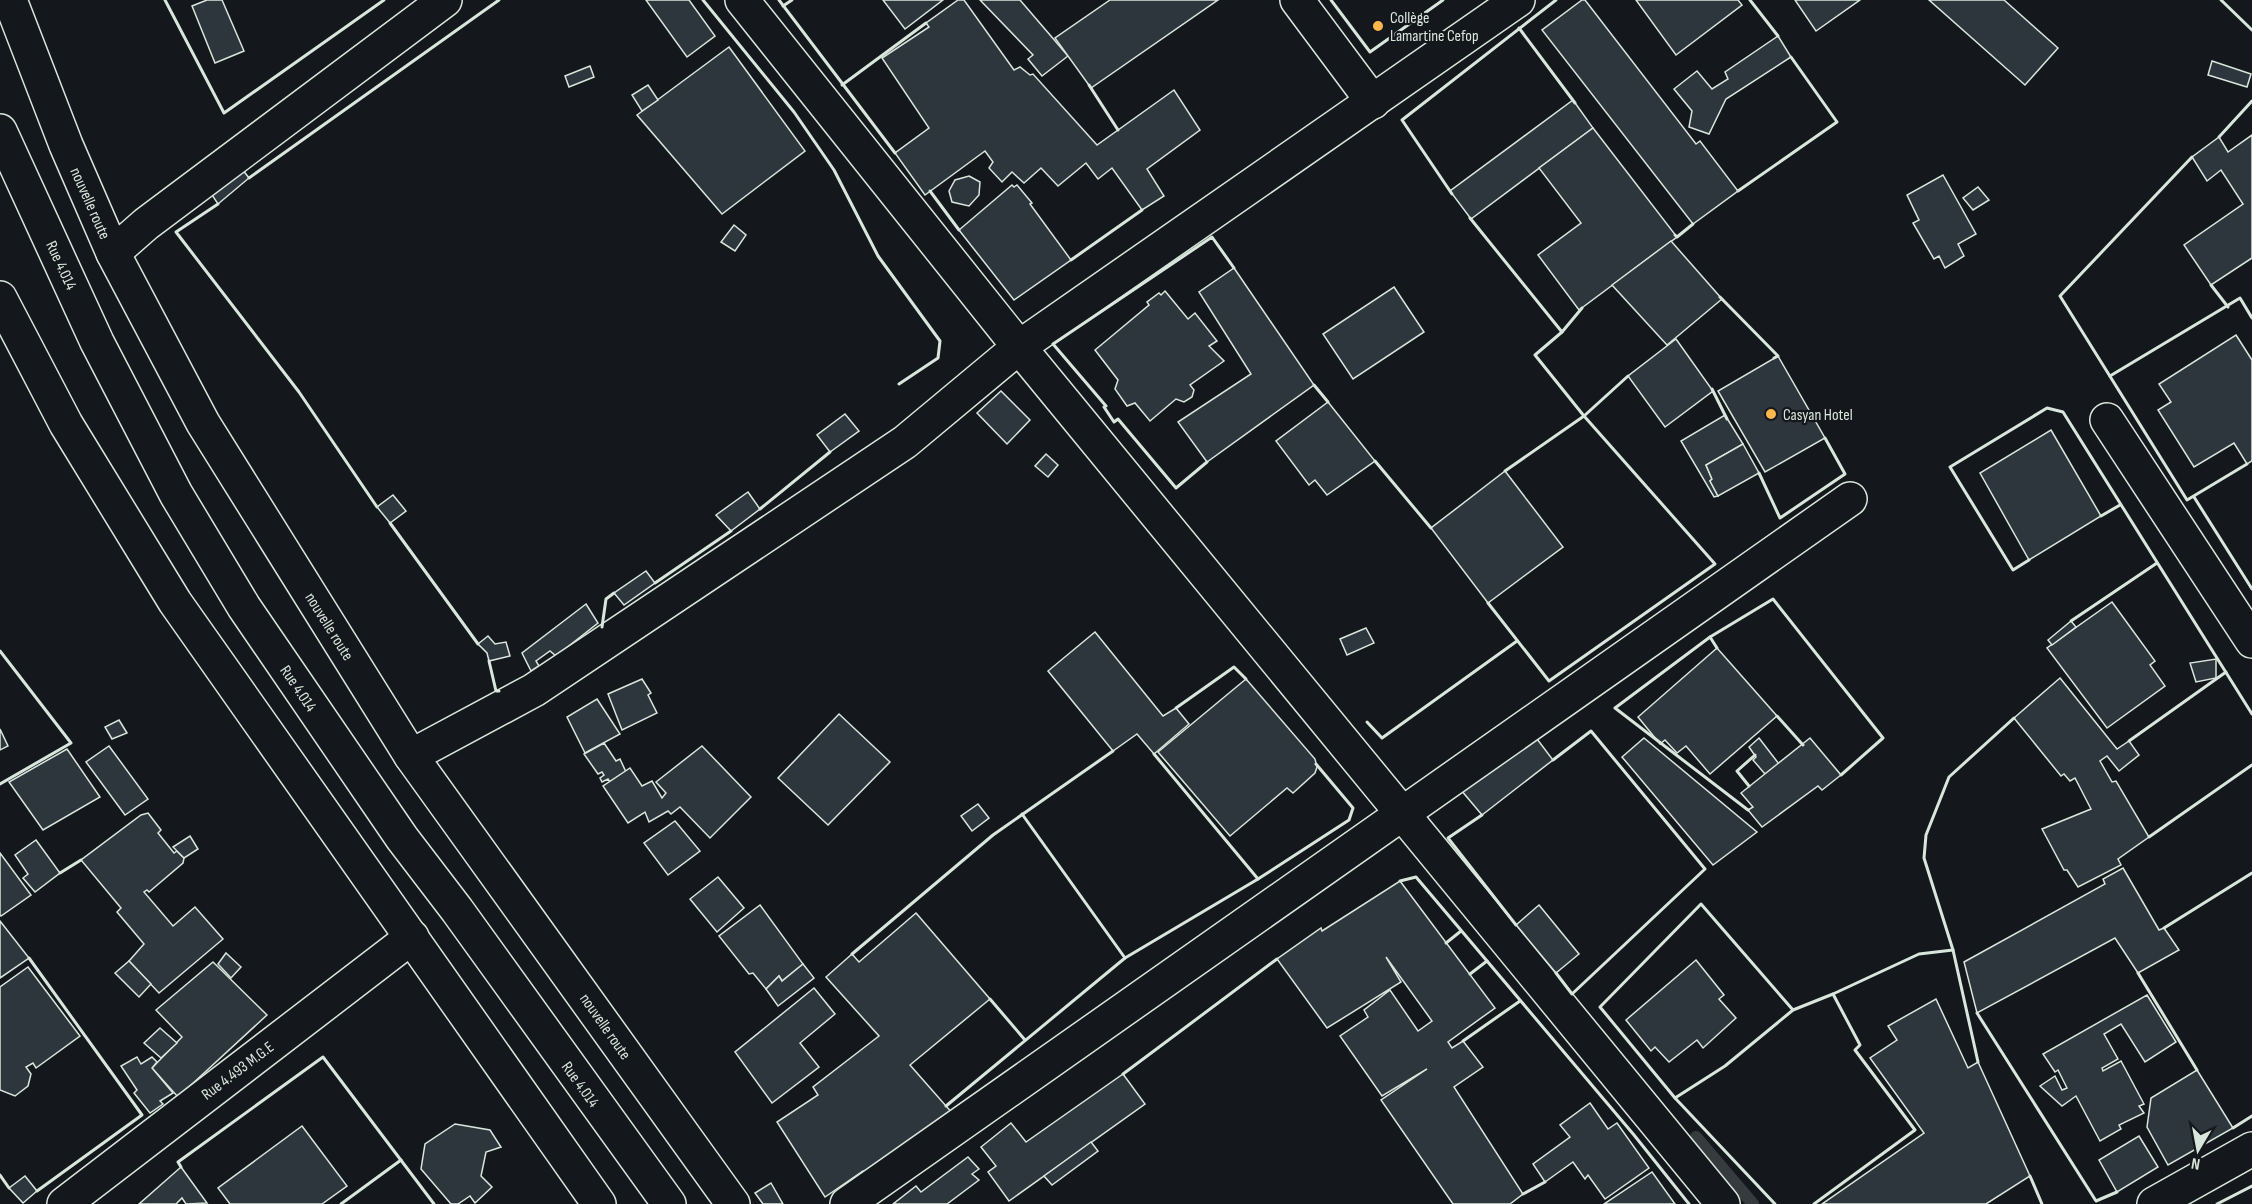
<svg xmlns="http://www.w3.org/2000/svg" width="2252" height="1204" font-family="'Sofia Sans Condensed',sans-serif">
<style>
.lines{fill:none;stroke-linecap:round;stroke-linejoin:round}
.stream{stroke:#363b3e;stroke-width:12}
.building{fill:#2c363c;stroke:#d8e6dc;stroke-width:1.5}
.minor-casing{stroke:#d8e6dc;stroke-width:36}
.tertiary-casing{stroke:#d8e6dc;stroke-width:36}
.trunk-casing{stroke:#d8e6dc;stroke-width:36}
.minor{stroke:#14181c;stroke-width:33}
.tertiary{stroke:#14181c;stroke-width:33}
.trunk{stroke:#14181c;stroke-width:33}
.wall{stroke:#d8e6dc;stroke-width:3}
.poi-dot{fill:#ffb74d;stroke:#14181c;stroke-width:2}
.labels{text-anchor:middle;stroke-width:4.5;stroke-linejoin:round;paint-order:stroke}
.poi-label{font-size:16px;fill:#d8e6dc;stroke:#14181c;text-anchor:start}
.street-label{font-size:16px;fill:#d8e6dc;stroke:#14181c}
</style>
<rect width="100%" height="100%" fill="#14181c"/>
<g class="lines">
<!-- stream -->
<polyline class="stream" points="1696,1137 1753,1204"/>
</g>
<!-- building -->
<g class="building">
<polygon points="207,0 222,0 244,51 215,63 192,6"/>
<polygon points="646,0 689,0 715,36 687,57"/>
<polygon points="883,0 943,0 905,29"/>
<polygon points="958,0 964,0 1014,70 1020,67 1030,75 1033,74 1097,145 1174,90 1200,130 1147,169 1164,196 1142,210 1112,168 1098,179 1086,163 1058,186 1041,168 1024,183 1012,172 1002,182 989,168 993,162 985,151 925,195 895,153 929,128 882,58 929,27 926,23"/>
<polygon points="980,0 1020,0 1068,56 1042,76 1028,59 1033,55"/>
<polygon points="1110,0 1218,0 1091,88 1055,38"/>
<polygon points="1582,0 1585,0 1696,144 1700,141 1738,191 1693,224 1542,30"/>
<polygon points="1636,0 1738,0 1742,5 1676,55"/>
<polygon points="1795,0 1860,0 1816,31"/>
<polygon points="1929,0 2004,0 2058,48 2025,85"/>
<polygon points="1778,36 1791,57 1726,99 1709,134 1689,127 1692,111 1674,89 1697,71 1712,89 1728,79 1725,72"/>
<polygon points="729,47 805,151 722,214 637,115"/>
<polygon points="2212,61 2251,74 2247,87 2208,75"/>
<polygon points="590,66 594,77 569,87 565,76"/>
<polygon points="648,85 658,100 642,111 632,95"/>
<polygon points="1573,100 1593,128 1471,219 1450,191"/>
<polygon points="1593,128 1677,237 1579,310 1538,255 1581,223 1539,168"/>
<polygon points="2252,135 2252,258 2211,285 2184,245 2243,204 2221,170 2207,181 2192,157 2219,137 2228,152"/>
<polygon points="239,165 249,178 218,204 208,189"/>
<polygon points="1943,175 1976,234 1958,244 1964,256 1945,268 1939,256 1934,259 1913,223 1919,220 1907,195"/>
<polygon points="969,176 980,182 979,195 969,206 952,202 949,191 955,180"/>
<polygon points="1012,185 1014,187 1017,185 1032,203 1030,204 1071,260 1014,300 959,230"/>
<polygon points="1978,187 1989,200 1973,210 1963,198"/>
<polygon points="734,225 746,235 735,251 721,242"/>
<polygon points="1671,241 1722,299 1667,345 1612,285"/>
<polygon points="1234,268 1314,385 1207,462 1178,422 1251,374 1199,292"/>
<polygon points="1394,287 1424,332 1353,379 1323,334"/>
<polygon points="1165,291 1188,319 1195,313 1217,341 1209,346 1224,361 1190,385 1194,390 1192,397 1184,402 1176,399 1150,421 1135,403 1127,406 1115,389 1118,380 1095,350 1149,305 1147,302 1159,293 1161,295"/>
<polygon points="2236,335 2252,360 2252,461 2247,464 2234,443 2194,467 2158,410 2171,402 2159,384"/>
<polygon points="1676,339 1713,391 1665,427 1628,376"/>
<polygon points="1778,356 1825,438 1765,472 1718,391"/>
<polygon points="1001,391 1030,420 1007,444 977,413"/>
<polygon points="1328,402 1375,461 1327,495 1315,480 1309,485 1276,441"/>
<polygon points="845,414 859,431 830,452 817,435"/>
<polygon points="1725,415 1743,444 1706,465 1712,479 1710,481 1718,496 1714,497 1681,441"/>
<polygon points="2051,430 2101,516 2029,560 1980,473"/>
<polygon points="1743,444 1759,473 1718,496 1710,481 1712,479 1706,465"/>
<polygon points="1046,454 1058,465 1048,477 1035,466"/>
<polygon points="1505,471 1563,547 1488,603 1431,528"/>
<polygon points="748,492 760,509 731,531 716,515"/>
<polygon points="393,495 406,511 390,523 377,507"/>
<polygon points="646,571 655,583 624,605 614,593"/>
<polygon points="2112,602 2155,661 2150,665 2165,686 2107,728 2047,648"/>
<polygon points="586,604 598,623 556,656 550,651 536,661 539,666 531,671 522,653"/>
<polygon points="2071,621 2076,627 2052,645 2048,640"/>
<polygon points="1366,628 1374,643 1347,655 1340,639"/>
<polygon points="1095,632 1163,716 1176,708 1189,724 1154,754 1137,734 1113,751 1048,671"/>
<polygon points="488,636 495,644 506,642 510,656 489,661 487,653 478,644"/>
<polygon points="1717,648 1777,716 1710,774 1686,746 1677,753 1665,740 1660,744 1638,717"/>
<polygon points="2216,659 2216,678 2196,682 2190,663"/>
<polygon points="2060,678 2117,749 2129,741 2139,755 2119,771 2107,756 2100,761 2112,782 2116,781 2149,837 2118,859 2121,865 2078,887 2067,870 2064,870 2042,829 2091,809 2075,778 2070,781 2064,774 2061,776 2014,718"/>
<polygon points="642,679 651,693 648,695 657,713 622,730 608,694"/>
<polygon points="1246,679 1315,759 1317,767 1315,773 1293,793 1287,788 1230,836 1158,752"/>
<polygon points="597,699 620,734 585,753 567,717"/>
<polygon points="839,714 890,762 828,825 778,778"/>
<polygon points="119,720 127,733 112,739 105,727"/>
<polygon points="0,729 8,746 0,750"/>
<polygon points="1534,735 1553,760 1482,815 1461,790"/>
<polygon points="1644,738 1757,832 1713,865 1622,757"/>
<polygon points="1759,738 1779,764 1765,774 1753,760 1756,757 1749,747"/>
<polygon points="1810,738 1841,775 1822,790 1818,786 1762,827 1748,810 1753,807 1741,793"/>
<polygon points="604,743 616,761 620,759 626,772 610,782 608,779 602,782 600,778 604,775 602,772 598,774 584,754"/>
<polygon points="109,746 148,799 125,815 86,762"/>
<polygon points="702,746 751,797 710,838 680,807 671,814 668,811 649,822 645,812 628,823 603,786 630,768 642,786 652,781 662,798 666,793 656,782"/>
<polygon points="67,749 100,797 43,830 9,782"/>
<polygon points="978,804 989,818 972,831 961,816"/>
<polygon points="148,813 161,830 158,833 174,853 177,851 184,858 183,863 149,892 147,890 144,892 173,926 195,907 223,939 159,993 129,961 144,944 117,912 121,908 81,860 141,815"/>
<polygon points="675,821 700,851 668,875 644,843"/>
<polygon points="190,836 198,849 184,858 173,847"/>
<polygon points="36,840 60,873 35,892 23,878 28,874 15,855"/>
<polygon points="0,853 31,895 1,916 0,915"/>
<polygon points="2123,868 2159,930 2164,928 2179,950 2138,973 2115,938 1977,1013 1964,962 2105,884 2103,879"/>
<polygon points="718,877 744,908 717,932 690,899"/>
<polygon points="1400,881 1495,1008 1448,1042 1452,1048 1463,1041 1483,1067 1454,1087 1523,1194 1510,1204 1453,1204 1381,1100 1427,1069 1382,1096 1340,1036 1368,1017 1364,1010 1390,990 1418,1031 1432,1021 1386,957 1401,982 1327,1028 1277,959 1321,928 1322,931"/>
<polygon points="760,905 803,964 782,981 779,976 766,989 753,973 749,974 719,936"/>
<polygon points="1539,905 1579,954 1556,973 1516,925"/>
<polygon points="916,913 990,999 910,1065 954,1115 868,1177 863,1171 825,1197 777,1122 818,1095 813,1087 879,1036 826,977 852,954 859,962"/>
<polygon points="0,921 29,958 0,978"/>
<polygon points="226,953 241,967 231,978 218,964"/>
<polygon points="1696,960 1724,995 1719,999 1736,1018 1703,1048 1697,1040 1669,1062 1655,1047 1651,1051 1626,1020"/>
<polygon points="129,961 151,984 139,997 115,973"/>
<polygon points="213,962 267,1015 178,1097 152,1068 182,1037 156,1010"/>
<polygon points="803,964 814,978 778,1006 766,989 779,976 782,981"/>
<polygon points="28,967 80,1036 36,1068 33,1063 26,1067 31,1074 28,1086 15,1096 0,1090 0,987"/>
<polygon points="814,988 835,1014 800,1043 819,1067 772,1103 735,1052"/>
<polygon points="2147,995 2176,1042 2145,1062 2121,1024 2104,1034 2118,1059 2102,1068 2103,1071 2121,1061 2144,1104 2139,1106 2144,1113 2119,1125 2121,1129 2100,1141 2076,1096 2062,1106 2040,1086 2055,1076 2062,1090 2067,1088 2058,1070 2055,1072 2043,1054"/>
<polygon points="1936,999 1968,1068 1978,1062 2030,1176 1986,1204 1822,1204 1924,1133 1870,1058 1897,1040 1888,1026"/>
<polygon points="160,1028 177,1043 161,1058 144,1043"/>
<polygon points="137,1057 141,1064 152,1057 157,1062 152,1068 173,1093 160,1101 163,1104 150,1113 134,1093 137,1090 121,1066"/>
<polygon points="2197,1070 2233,1128 2168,1165 2147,1127 2151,1098"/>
<polygon points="1123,1074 1145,1104 1009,1201 988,1172 996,1166 981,1147 1011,1123 1026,1142"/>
<polygon points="1590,1103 1608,1129 1617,1123 1649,1168 1605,1199 1588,1175 1585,1179 1573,1162 1545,1182 1533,1164 1570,1137 1560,1125"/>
<polygon points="455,1124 490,1130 501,1147 486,1152 481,1176 492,1187 475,1203 470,1196 458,1204 451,1204 421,1169 425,1144"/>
<polygon points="302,1126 347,1186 322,1204 230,1204 218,1188"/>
<polygon points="2139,1136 2158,1167 2117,1192 2099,1160"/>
<polygon points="1091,1142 1098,1151 1052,1185 1044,1176"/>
<polygon points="968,1157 979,1169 972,1174 979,1180 947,1204 893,1204 916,1186 921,1192"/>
<polygon points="181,1167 207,1203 186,1204 182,1198 176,1204 139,1204"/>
<polygon points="1652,1172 1675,1204 1604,1204"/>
<polygon points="25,1176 37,1191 23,1203 9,1188"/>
<polygon points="771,1183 783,1204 763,1204 755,1193"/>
</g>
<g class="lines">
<defs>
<g id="minor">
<polyline points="742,0 1019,347 1723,1204"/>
<polyline points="1297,0 1373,102"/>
<polyline points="113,253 146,224 445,0"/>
<polyline points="2107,420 2252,641"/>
<polyline points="411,756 534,690 905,442 1019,347 1518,0"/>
<polyline points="64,1204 412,937"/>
<polyline points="847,1204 1850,499"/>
</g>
<polyline id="tertiary" points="2154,1204 2252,1149"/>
<g id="trunk">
<polyline points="10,0 66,145 113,253 203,423 411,756 733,1204"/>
<polyline points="0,131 97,342 176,494 244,607 402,838 457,910 669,1204"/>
<polyline points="0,298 66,424 175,602 599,1204"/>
</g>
</defs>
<!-- minor casing -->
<use href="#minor" class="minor-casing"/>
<!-- tertiary casing -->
<use href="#tertiary" class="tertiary-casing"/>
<!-- trunk casing -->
<use href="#trunk" class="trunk-casing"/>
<!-- minor -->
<use href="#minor" class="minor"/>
<!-- tertiary -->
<use href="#tertiary" class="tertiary"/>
<!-- trunk -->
<use href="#trunk" class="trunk"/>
<!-- wall -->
<g class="wall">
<polyline points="165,0 224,113 384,0"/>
<polyline points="703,0 794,112 834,170 878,256 940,341 938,358 899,384"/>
<polyline points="779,0 895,153"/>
<polyline points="1331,0 1370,52 1443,0"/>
<polyline points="1750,0 1778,36"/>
<polyline points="2221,0 2252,30"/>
<polyline points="783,6 792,0"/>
<polyline points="1519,28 1575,103"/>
<polyline points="842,85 926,23"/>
<polyline points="1089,85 1118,130"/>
<polyline points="2219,137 2252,101"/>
<polyline points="2192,157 2060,296 2187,500 2247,464"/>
<polyline points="249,178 499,0"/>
<polyline points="930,191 959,230"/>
<polyline points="1738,191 1837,122 1791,57"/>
<polyline points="1452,194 1402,120 1556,0"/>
<polyline points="218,204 176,232 299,392 377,507"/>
<polyline points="1470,218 1562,332"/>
<polyline points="1675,235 1677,237 1693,224"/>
<polyline points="1071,260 1142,210"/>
<polyline points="2211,285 2228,307"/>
<polyline points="1720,297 1778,356 1774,358"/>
<polyline points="2110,376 2240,298 2252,318"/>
<polyline points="1314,385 1328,402"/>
<polyline points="1712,389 1727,419"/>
<polyline points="1375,461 1431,528"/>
<polyline points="1207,462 1176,488 1118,419 1114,422 1104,407 1106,406 1053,344 1212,237 1234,268"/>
<polyline points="1505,471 1584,416 1628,376"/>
<polyline points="1759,473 1780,518 1845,474 1825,438"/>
<polyline points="2194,497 2252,589"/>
<polyline points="760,509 830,452"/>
<polyline points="2101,516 2120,505"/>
<polyline points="390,523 478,644"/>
<polyline points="2029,560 2013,570 1950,467 2047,408 2063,412 2252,714"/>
<polyline points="655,583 731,531"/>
<polyline points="1488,603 1549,681 1715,564 1584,416 1535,355 1562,332 1582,308"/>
<polyline points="2071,621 2157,563"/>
<polyline points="602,627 606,599 614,593"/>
<polyline points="1710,637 1773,599 1883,738 1841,775"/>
<polyline points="1717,648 1710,637 1615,708 1748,810"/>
<polyline points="0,651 71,743 0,784"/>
<polyline points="489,661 496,691 499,691"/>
<polyline points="1176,708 1234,667 1246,679"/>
<polyline points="1777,716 1803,745"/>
<polyline points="1367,722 1382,738 1517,641"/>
<polyline points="2129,741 2226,672"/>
<polyline points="1154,754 1258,879"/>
<polyline points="1553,760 1591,731 1705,869 1572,994 1556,973"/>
<polyline points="1749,786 1737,771 1755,755"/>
<polyline points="1022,814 1125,958"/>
<polyline points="1482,815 1448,838 1516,925"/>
<polyline points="2149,837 2252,765"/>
<polyline points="60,873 81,860"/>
<polyline points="1400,881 1416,877 1634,1135 1689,1204"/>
<polyline points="2164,928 2252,873"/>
<polyline points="1446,943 1461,931"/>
<polyline points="1953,950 1924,858 1926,835 1949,777 2014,718"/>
<polyline points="852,954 993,835 1113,751"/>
<polyline points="29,958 142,1115 37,1191"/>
<polyline points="2138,973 2197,1070"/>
<polyline points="1470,974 1487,961"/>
<polyline points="990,999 1025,1040"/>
<polyline points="1793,1010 1701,904 1600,1007 1675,1098 1725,1066 1793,1010 1833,994"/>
<polyline points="1977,1013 2096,1201 2117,1192"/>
<polyline points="1463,1041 1520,1001"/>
<polyline points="1123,1074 1277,959"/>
<polyline points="1675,1098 1775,1204"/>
<polyline points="946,1106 1125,958 1258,879 1349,820 1353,808 1316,764"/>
<polyline points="2233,1128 2252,1116"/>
<polyline points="181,1167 178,1162 323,1057 434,1204"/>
<polyline points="0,1175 9,1188"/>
<polyline points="2030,1176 2042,1204"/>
<polyline points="1523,1194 1545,1182"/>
<polyline points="341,1204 401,1160"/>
<polyline points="1814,1204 1915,1130 1855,1050 1860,1045 1833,994 1919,954 1953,950 1978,1062"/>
<polyline points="2217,1204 2252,1186"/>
</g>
</g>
<!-- markers -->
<g class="poi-dot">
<circle cx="1378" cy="26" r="6"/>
<circle cx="1771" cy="414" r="6"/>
</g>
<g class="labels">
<!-- poi labels -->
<g class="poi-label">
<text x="1390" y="23">Collège<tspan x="1390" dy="18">Lamartine Cefop</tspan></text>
<text x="1783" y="420">Casyan Hotel</text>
</g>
<!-- street labels -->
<g class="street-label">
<text transform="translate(91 203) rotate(66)" y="6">nouvelle route</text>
<text transform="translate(62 265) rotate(65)" y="6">Rue 4.014</text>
<text transform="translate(330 626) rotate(58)" y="6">nouvelle route</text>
<text transform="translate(299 688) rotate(56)" y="6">Rue 4.014</text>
<text transform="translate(606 1026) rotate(55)" y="6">nouvelle route</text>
<text transform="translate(237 1070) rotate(-37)" y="6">Rue 4.493 M.G.E</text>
<text transform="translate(581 1084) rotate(54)" y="6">Rue 4.014</text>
</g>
</g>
<!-- north arrow -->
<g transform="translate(2198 1150) rotate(190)" stroke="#14181c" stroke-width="4.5" paint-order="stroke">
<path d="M0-4.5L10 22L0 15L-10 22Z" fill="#d8e6dc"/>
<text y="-9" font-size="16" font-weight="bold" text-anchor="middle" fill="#d8e6dc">N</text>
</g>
</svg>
